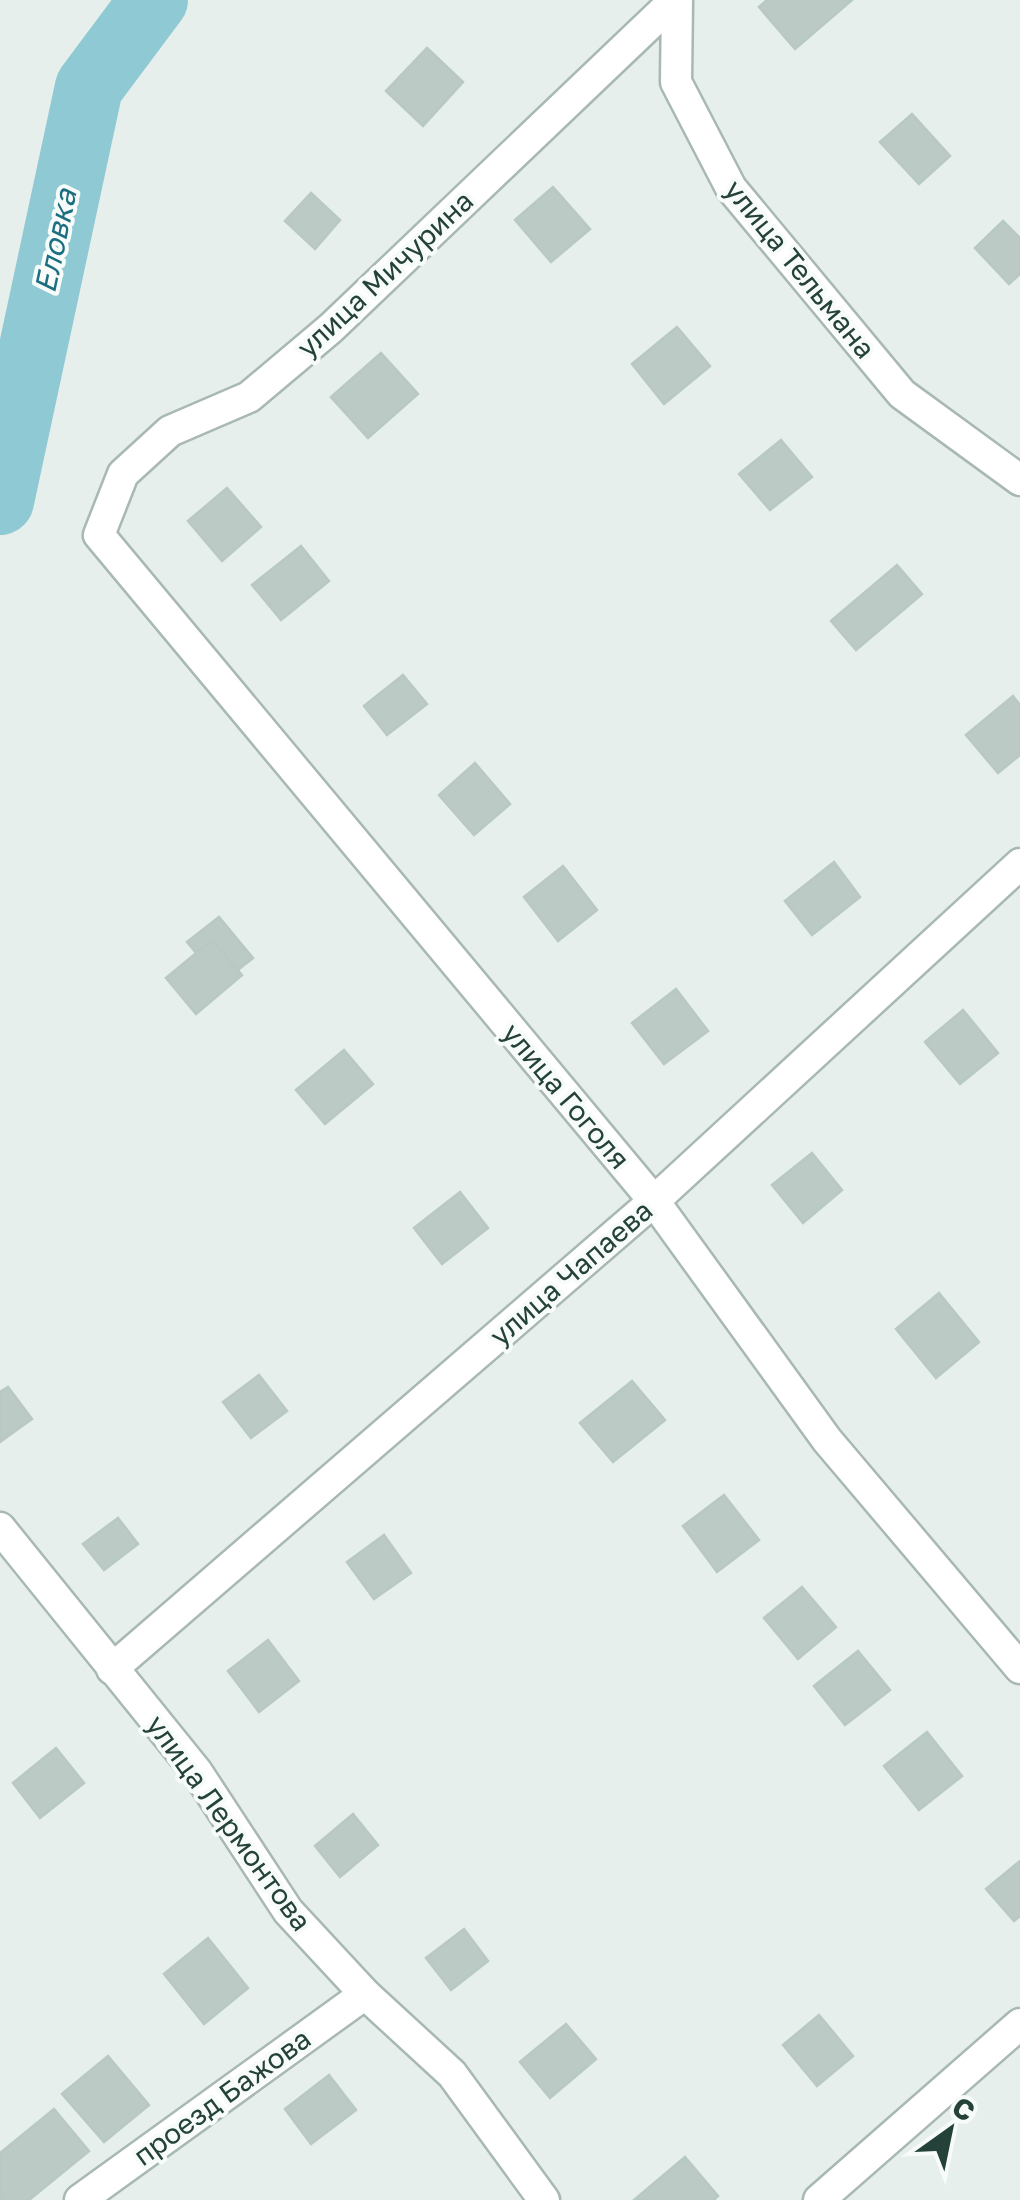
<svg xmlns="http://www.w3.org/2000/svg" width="1020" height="2200" font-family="'Golos Text',sans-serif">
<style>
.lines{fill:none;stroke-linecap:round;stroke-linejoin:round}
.river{stroke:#8ec9d4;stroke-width:68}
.building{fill:#bbcac4;stroke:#b8c9c2;stroke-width:2.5}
.street-casing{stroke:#a8b8b2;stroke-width:35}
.street{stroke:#fff;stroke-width:30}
.labels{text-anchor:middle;stroke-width:8;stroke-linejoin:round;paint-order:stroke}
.street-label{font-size:28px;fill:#24423a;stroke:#f7fbf9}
.water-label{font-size:30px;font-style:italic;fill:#1c6f80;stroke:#f7fbf9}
</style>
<rect width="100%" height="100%" fill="#e6efeb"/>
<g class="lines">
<!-- river -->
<polyline class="river" points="0,501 89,87 154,0"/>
</g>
<!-- building -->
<g class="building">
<polygon points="767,0 852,0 795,49 759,7"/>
<polygon points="427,48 463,82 423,126 386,91"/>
<polygon points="912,114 950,156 919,184 880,142"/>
<polygon points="553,187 590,229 551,262 515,220"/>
<polygon points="311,193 340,220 315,249 285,221"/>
<polygon points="1003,221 1020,238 1020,274 1009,284 975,248"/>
<polygon points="677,327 710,366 664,404 632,364"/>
<polygon points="381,353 418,394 368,438 331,397"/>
<polygon points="781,440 812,477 770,510 739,474"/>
<polygon points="227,488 261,527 222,561 188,521"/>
<polygon points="301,546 329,581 281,620 252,585"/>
<polygon points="897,565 922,594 856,650 831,621"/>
<polygon points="403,675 427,704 387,735 364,706"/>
<polygon points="1013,696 1020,705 1020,755 998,773 966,735"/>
<polygon points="475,763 510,804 474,835 439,795"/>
<polygon points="834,862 860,897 812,935 785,901"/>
<polygon points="563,866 597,910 558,941 524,897"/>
<polygon points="219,917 253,958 221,983 187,942"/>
<polygon points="212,940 242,975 196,1014 166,978"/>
<polygon points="676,989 708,1031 664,1064 632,1023"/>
<polygon points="963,1010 998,1053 960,1084 925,1042"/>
<polygon points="344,1050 373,1084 325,1124 296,1090"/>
<polygon points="812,1153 842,1190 803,1223 772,1185"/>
<polygon points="460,1192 488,1228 442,1264 414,1228"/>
<polygon points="939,1293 979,1342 936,1378 896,1329"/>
<polygon points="259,1375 287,1411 251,1438 223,1402"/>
<polygon points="632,1381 665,1420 613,1462 580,1423"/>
<polygon points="8,1387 32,1419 0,1442 0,1392"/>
<polygon points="724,1495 759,1540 717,1572 683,1526"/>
<polygon points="118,1518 138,1544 104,1570 83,1544"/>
<polygon points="384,1535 411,1573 374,1599 347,1562"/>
<polygon points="802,1587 836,1627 798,1659 764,1618"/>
<polygon points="268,1640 299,1681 259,1712 228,1671"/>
<polygon points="858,1651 890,1690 845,1725 814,1686"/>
<polygon points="927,1732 962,1776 919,1810 884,1766"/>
<polygon points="56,1748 84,1783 40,1818 13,1783"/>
<polygon points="353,1814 378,1845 340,1877 315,1846"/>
<polygon points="1020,1861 1020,1916 1014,1921 986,1889"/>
<polygon points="464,1929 488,1961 451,1990 426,1958"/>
<polygon points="208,1938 248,1988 204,2024 164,1974"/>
<polygon points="819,2015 853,2056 817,2086 783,2045"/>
<polygon points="566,2024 596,2059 550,2098 520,2062"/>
<polygon points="108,2056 149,2105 104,2142 62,2094"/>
<polygon points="329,2075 356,2110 311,2144 285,2109"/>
<polygon points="54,2109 89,2151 29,2200 0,2200 0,2153"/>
<polygon points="685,2157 718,2196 714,2200 634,2200"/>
</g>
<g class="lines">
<defs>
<g id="street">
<polyline points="675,0 331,328 249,397 170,431 123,474 99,535 654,1201 827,1440 1020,1668"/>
<polyline points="677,0 676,82 731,188 902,394 1020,480"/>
<polyline points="0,1528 197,1772 288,1911 365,1994 452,2074 544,2200"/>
<polyline points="112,1669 654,1201 1020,864"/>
<polyline points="80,2200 365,1994"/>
<polyline points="819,2200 1020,2024"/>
</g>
</defs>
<!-- street casing -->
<use href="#street" class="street-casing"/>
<!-- street -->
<use href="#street" class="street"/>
</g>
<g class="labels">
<!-- street labels -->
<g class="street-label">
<text transform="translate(800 269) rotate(51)" y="10">улица Тельмана</text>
<text transform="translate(385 274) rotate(-43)" y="10">улица Мичурина</text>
<text transform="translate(566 1096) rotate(50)" y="10">улица Гоголя</text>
<text transform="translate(571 1273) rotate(-41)" y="10">улица Чапаева</text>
<text transform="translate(229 1823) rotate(54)" y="10">улица Лермонтова</text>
<text transform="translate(222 2097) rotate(-36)" y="10">проезд Бажова</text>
</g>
<!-- water labels -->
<g class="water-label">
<text transform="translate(56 241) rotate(-78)" y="10">Еловка</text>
</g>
</g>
<!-- north arrow -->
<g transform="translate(950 2130) rotate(33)" stroke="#f7fbf9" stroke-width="8" paint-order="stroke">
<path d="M0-8L18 38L0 25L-18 38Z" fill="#24423a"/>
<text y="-15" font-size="28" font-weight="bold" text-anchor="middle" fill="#24423a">С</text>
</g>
</svg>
